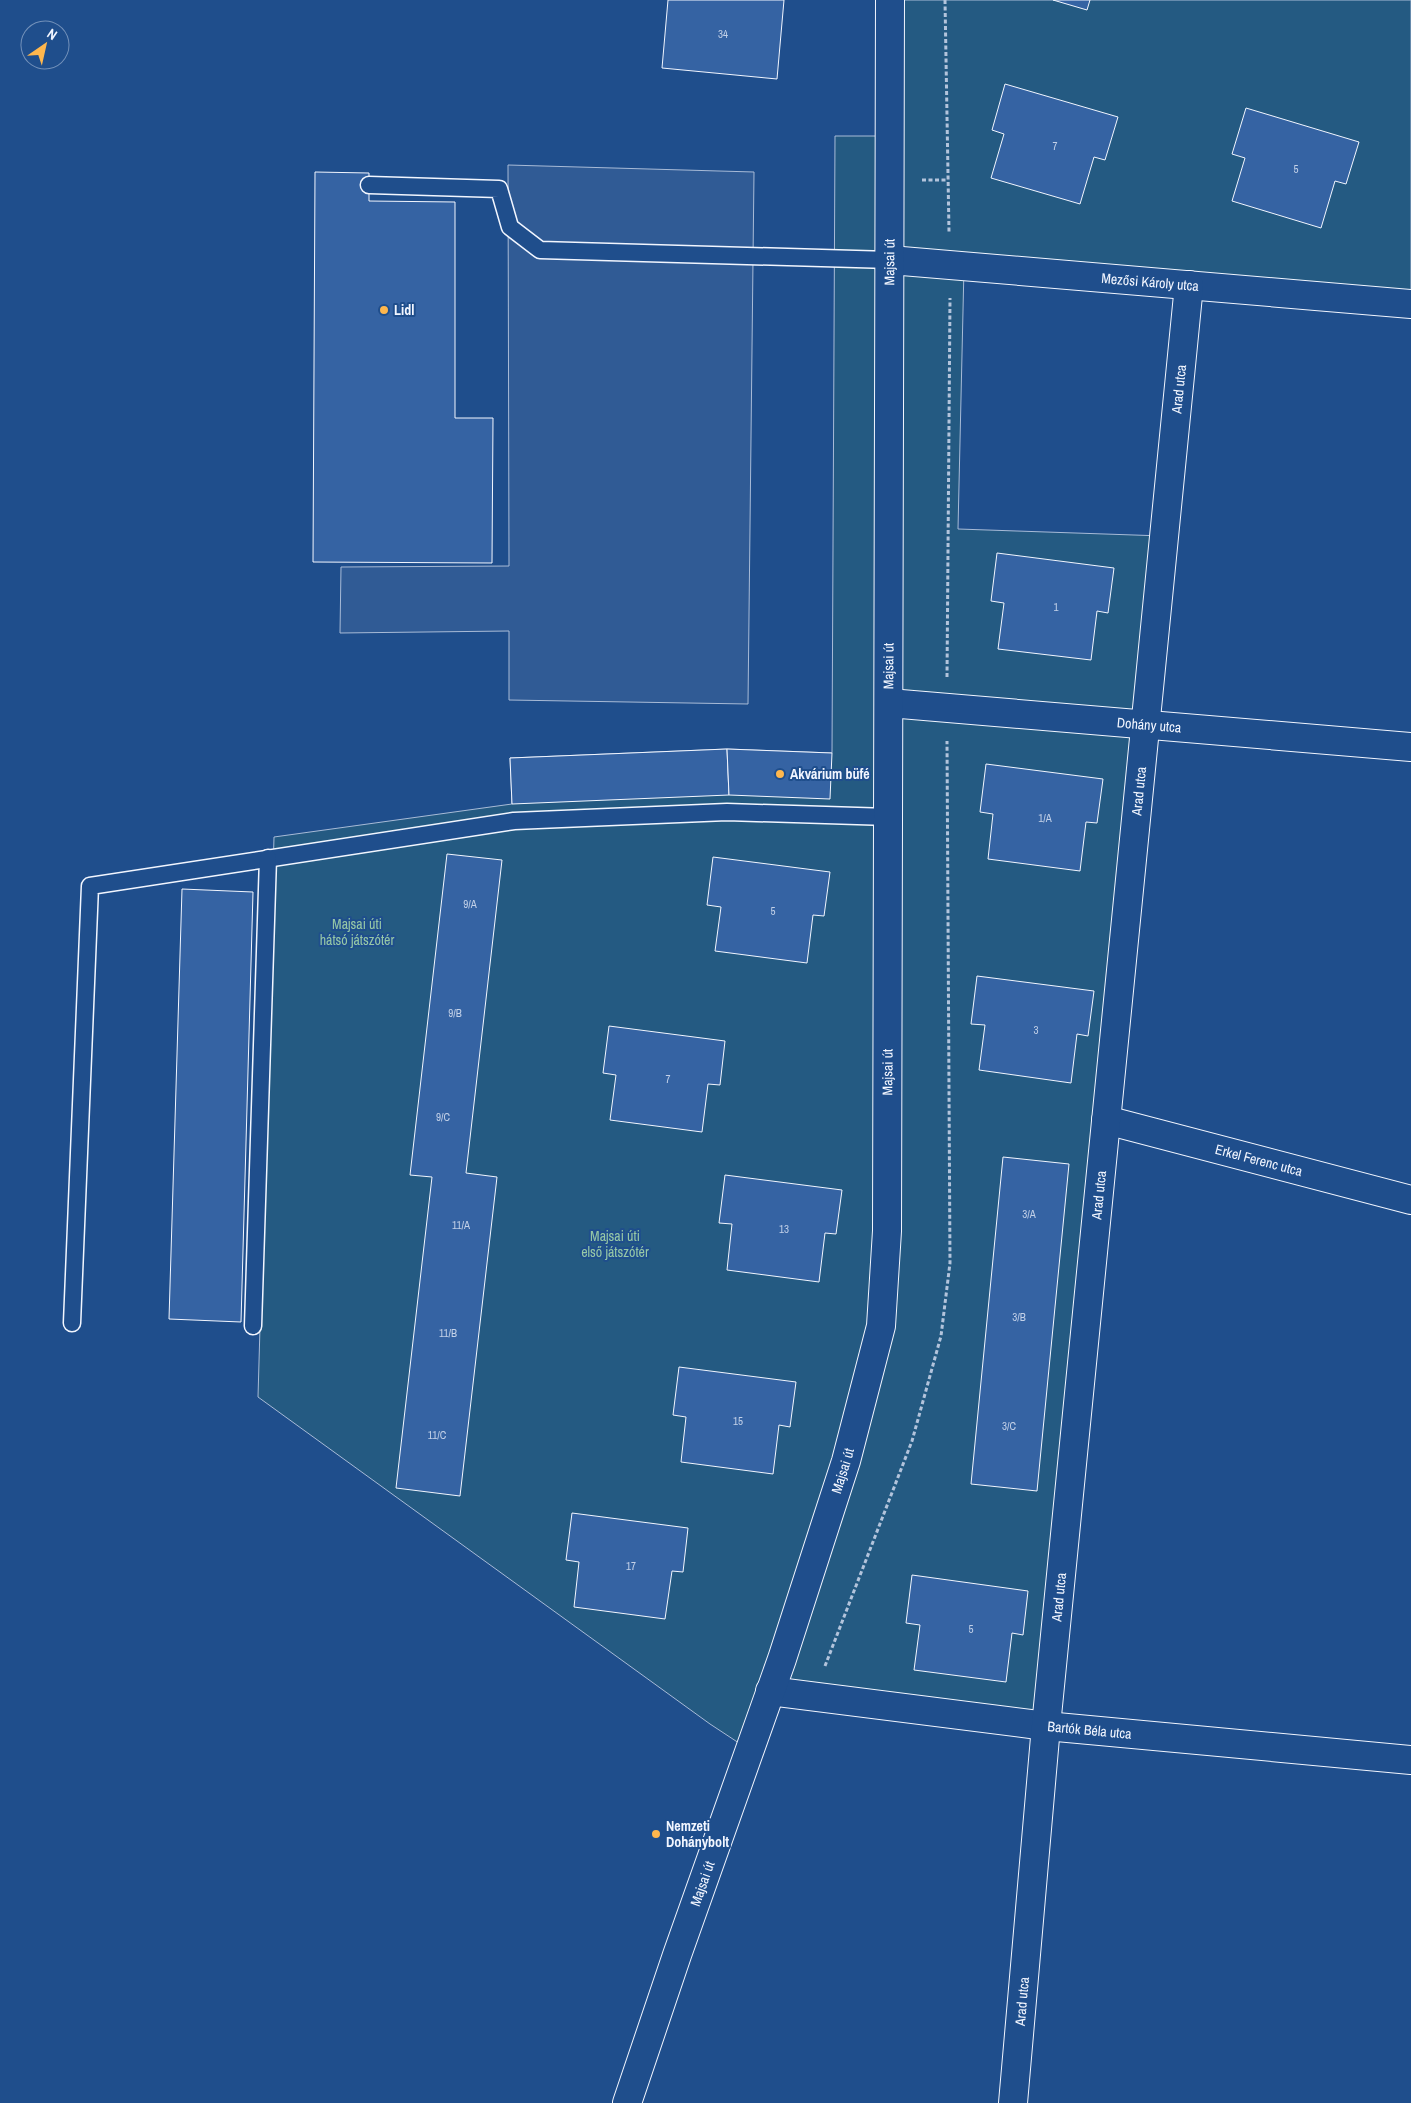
<svg xmlns="http://www.w3.org/2000/svg" width="1411" height="2103" font-family="'Archivo Narrow',sans-serif">
<style>
.green{fill:#245a82;stroke:#a8bbd7}
.parking{fill:#305b95;stroke:#a8bbd7}
.building{fill:#3563a3;stroke:#f2f6ff}
.lines{fill:none;stroke-linecap:round;stroke-linejoin:round}
.service-casing{stroke:#f2f6ff;stroke-width:19}
.minor-casing{stroke:#f2f6ff;stroke-width:30}
.secondary-casing{stroke:#f2f6ff;stroke-width:30}
.path{stroke:#b3c4dc;stroke-width:3;stroke-dasharray:4 2.5;stroke-linecap:butt}
.service{stroke:#1f4e8c;stroke-width:16}
.minor{stroke:#1f4e8c;stroke-width:28}
.secondary{stroke:#1f4e8c;stroke-width:28}
.poi-dot{fill:#ffb74d;stroke:#1f4e8c;stroke-width:2}
.labels{text-anchor:middle;stroke-width:4;stroke-linejoin:round;paint-order:stroke}
.number-label{font-size:11px;fill:#c3d1e8}
.street-label{font-size:14px;fill:#f2f6ff;stroke:#1f4e8c}
.poi-label{font-size:14px;font-weight:bold;fill:#f2f6ff;stroke:#1f4e8c;text-anchor:start}
.park-label{font-size:14px;fill:#97c8a6;stroke:#1f4e8c}
</style>
<rect width="100%" height="100%" fill="#1f4e8c"/>
<!-- green -->
<g class="green">
<polygon points="891,0 1411,0 1411,304 890,259"/>
<polygon points="835,136 888,136 880,1326 748,1749 710,1724 258,1397 274,837 512,804 510,758 727,749 832,753"/>
<polygon points="890,261 964,267 958,529 1163,536 1145,724 890,702"/>
<polygon points="890,703 1145,725 1045,1725 772,1690 883,1326"/>
</g>
<!-- parking -->
<polygon class="parking" points="508,165 754,172 748,704 509,700 509,631 340,633 341,567 509,566"/>
<!-- building -->
<g class="building">
<polygon points="668,0 784,0 777,79 662,68"/>
<polygon points="1053,0 1090,0 1087,10"/>
<polygon points="1005,84 1118,117 1105,160 1094,157 1080,204 991,178 1004,134 992,130"/>
<polygon points="1246,108 1359,142 1346,184 1335,181 1321,228 1232,201 1245,158 1232,154"/>
<polygon points="315,172 369,173 369,201 455,202 455,418 493,418 492,563 313,562"/>
<polygon points="997,553 1114,568 1108,613 1097,611 1091,660 998,649 1004,603 991,601"/>
<polygon points="727,749 729,795 512,804 510,758"/>
<polygon points="727,749 832,753 830,799 729,795"/>
<polygon points="986,764 1103,779 1097,823 1086,822 1080,871 988,859 993,814 980,812"/>
<polygon points="447,854 502,860 466,1173 497,1177 460,1496 396,1488 432,1177 410,1175"/>
<polygon points="713,857 830,872 824,916 813,915 807,963 715,951 721,907 707,905"/>
<polygon points="182,889 253,892 241,1322 169,1319"/>
<polygon points="977,976 1094,991 1088,1036 1077,1034 1071,1083 979,1070 985,1025 971,1024"/>
<polygon points="609,1026 725,1041 720,1085 708,1084 702,1132 610,1120 616,1075 603,1073"/>
<polygon points="1003,1157 1069,1164 1037,1491 971,1484"/>
<polygon points="725,1175 842,1190 836,1234 825,1233 819,1282 727,1270 732,1224 719,1223"/>
<polygon points="679,1367 796,1382 790,1427 779,1425 773,1474 681,1462 686,1417 673,1415"/>
<polygon points="572,1513 688,1528 683,1572 672,1571 665,1619 574,1607 579,1562 566,1560"/>
<polygon points="912,1575 1028,1591 1023,1635 1012,1633 1006,1682 914,1670 920,1625 906,1623"/>
</g>
<g class="lines">
<defs>
<g id="service">
<polyline points="369,185 499,189 510,227 540,250 890,260"/>
<polyline points="72,1323 90,886 514,821 727,812 889,817"/>
<polyline points="253,1326 268,858"/>
</g>
<g id="minor">
<path id="s1" d="M890,260L1411,304"/>
<path id="s2" d="M889,703L1411,747"/>
<path id="s3" d="M1106,1120L1411,1200"/>
<path id="s4" d="M770,1691L1046,1726L1411,1760"/>
<path id="s5" d="M1013,2103L1046,1726L1189,285"/>
</g>
<g id="secondary">
<path id="s6" d="M627,2103L677,1955L782,1659L846,1461L881,1326L887,1231L890,0"/>
</g>
</defs>
<!-- service casing -->
<use href="#service" class="service-casing"/>
<!-- minor casing -->
<use href="#minor" class="minor-casing"/>
<!-- secondary casing -->
<use href="#secondary" class="secondary-casing"/>
<!-- path -->
<g class="path">
<polyline points="945,0 949,232"/>
<polyline points="922,180 948,180"/>
<polyline points="947,677 950,298"/>
<polyline points="825,1666 912,1441 941,1336 950,1263 947,741"/>
</g>
<!-- service -->
<use href="#service" class="service"/>
<!-- minor -->
<use href="#minor" class="minor"/>
<!-- secondary -->
<use href="#secondary" class="secondary"/>
</g>
<!-- markers -->
<g class="poi-dot">
<circle cx="384" cy="310" r="5"/>
<circle cx="780" cy="774" r="5"/>
<circle cx="656" cy="1834" r="5"/>
</g>
<g class="labels">
<!-- number labels -->
<g class="number-label">
<text x="723" y="38">34</text>
<text x="1055" y="150">7</text>
<text x="1296" y="173">5</text>
<text x="1056" y="611">1</text>
<text x="1045" y="822">1/A</text>
<text x="470" y="908">9/A</text>
<text x="773" y="915">5</text>
<text x="455" y="1017">9/B</text>
<text x="1036" y="1034">3</text>
<text x="668" y="1083">7</text>
<text x="443" y="1121">9/C</text>
<text x="1029" y="1218">3/A</text>
<text x="461" y="1229">11/A</text>
<text x="784" y="1233">13</text>
<text x="1019" y="1321">3/B</text>
<text x="448" y="1337">11/B</text>
<text x="738" y="1425">15</text>
<text x="1009" y="1430">3/C</text>
<text x="437" y="1439">11/C</text>
<text x="631" y="1570">17</text>
<text x="971" y="1633">5</text>
</g>
<!-- street labels -->
<g class="street-label">
<text dy="5" stroke="none"><textPath href="#s6" startOffset="1882">Majsai út</textPath></text>
<text dy="5" stroke="none"><textPath href="#s1" startOffset="261">Mezősi Károly utca</textPath></text>
<text dy="5" stroke="none"><textPath href="#s5" startOffset="1722">Arad utca</textPath></text>
<text dy="5" stroke="none"><textPath href="#s6" startOffset="1478">Majsai út</textPath></text>
<text dy="5" stroke="none"><textPath href="#s2" startOffset="261">Dohány utca</textPath></text>
<text dy="5" stroke="none"><textPath href="#s5" startOffset="1318">Arad utca</textPath></text>
<text dy="5" stroke="none"><textPath href="#s6" startOffset="1072">Majsai út</textPath></text>
<text dy="5" stroke="none"><textPath href="#s3" startOffset="158">Erkel Ferenc utca</textPath></text>
<text dy="5" stroke="none"><textPath href="#s5" startOffset="912">Arad utca</textPath></text>
<text dy="5" stroke="none"><textPath href="#s6" startOffset="668">Majsai út</textPath></text>
<text dy="5" stroke="none"><textPath href="#s5" startOffset="508">Arad utca</textPath></text>
<text dy="5" stroke="none"><textPath href="#s4" startOffset="322">Bartók Béla utca</textPath></text>
<text dy="5" stroke="none"><textPath href="#s6" startOffset="232">Majsai út</textPath></text>
<text dy="5" stroke="none"><textPath href="#s5" startOffset="102">Arad utca</textPath></text>
</g>
<!-- poi labels -->
<g class="poi-label">
<text x="394" y="315">Lidl</text>
<text x="790" y="779">Akvárium büfé</text>
<text x="666" y="1831">Nemzeti<tspan x="666" dy="16">Dohánybolt</tspan></text>
</g>
<!-- park labels -->
<g class="park-label">
<text x="357" y="929">Majsai úti<tspan x="357" dy="16">hátsó játszótér</tspan></text>
<text x="615" y="1241">Majsai úti<tspan x="615" dy="16">első játszótér</tspan></text>
</g>
</g>
<!-- north arrow -->
<g transform="translate(45 45) rotate(34)"><circle r="24" fill="#1f4e8c" stroke="#7391ba"/>
<path d="M0-4L9 19L0 12L-9 19Z" fill="#ffb74d"/>
<text y="-8" font-size="14" font-weight="bold" text-anchor="middle" fill="#f2f6ff">N</text>
</g>
</svg>
